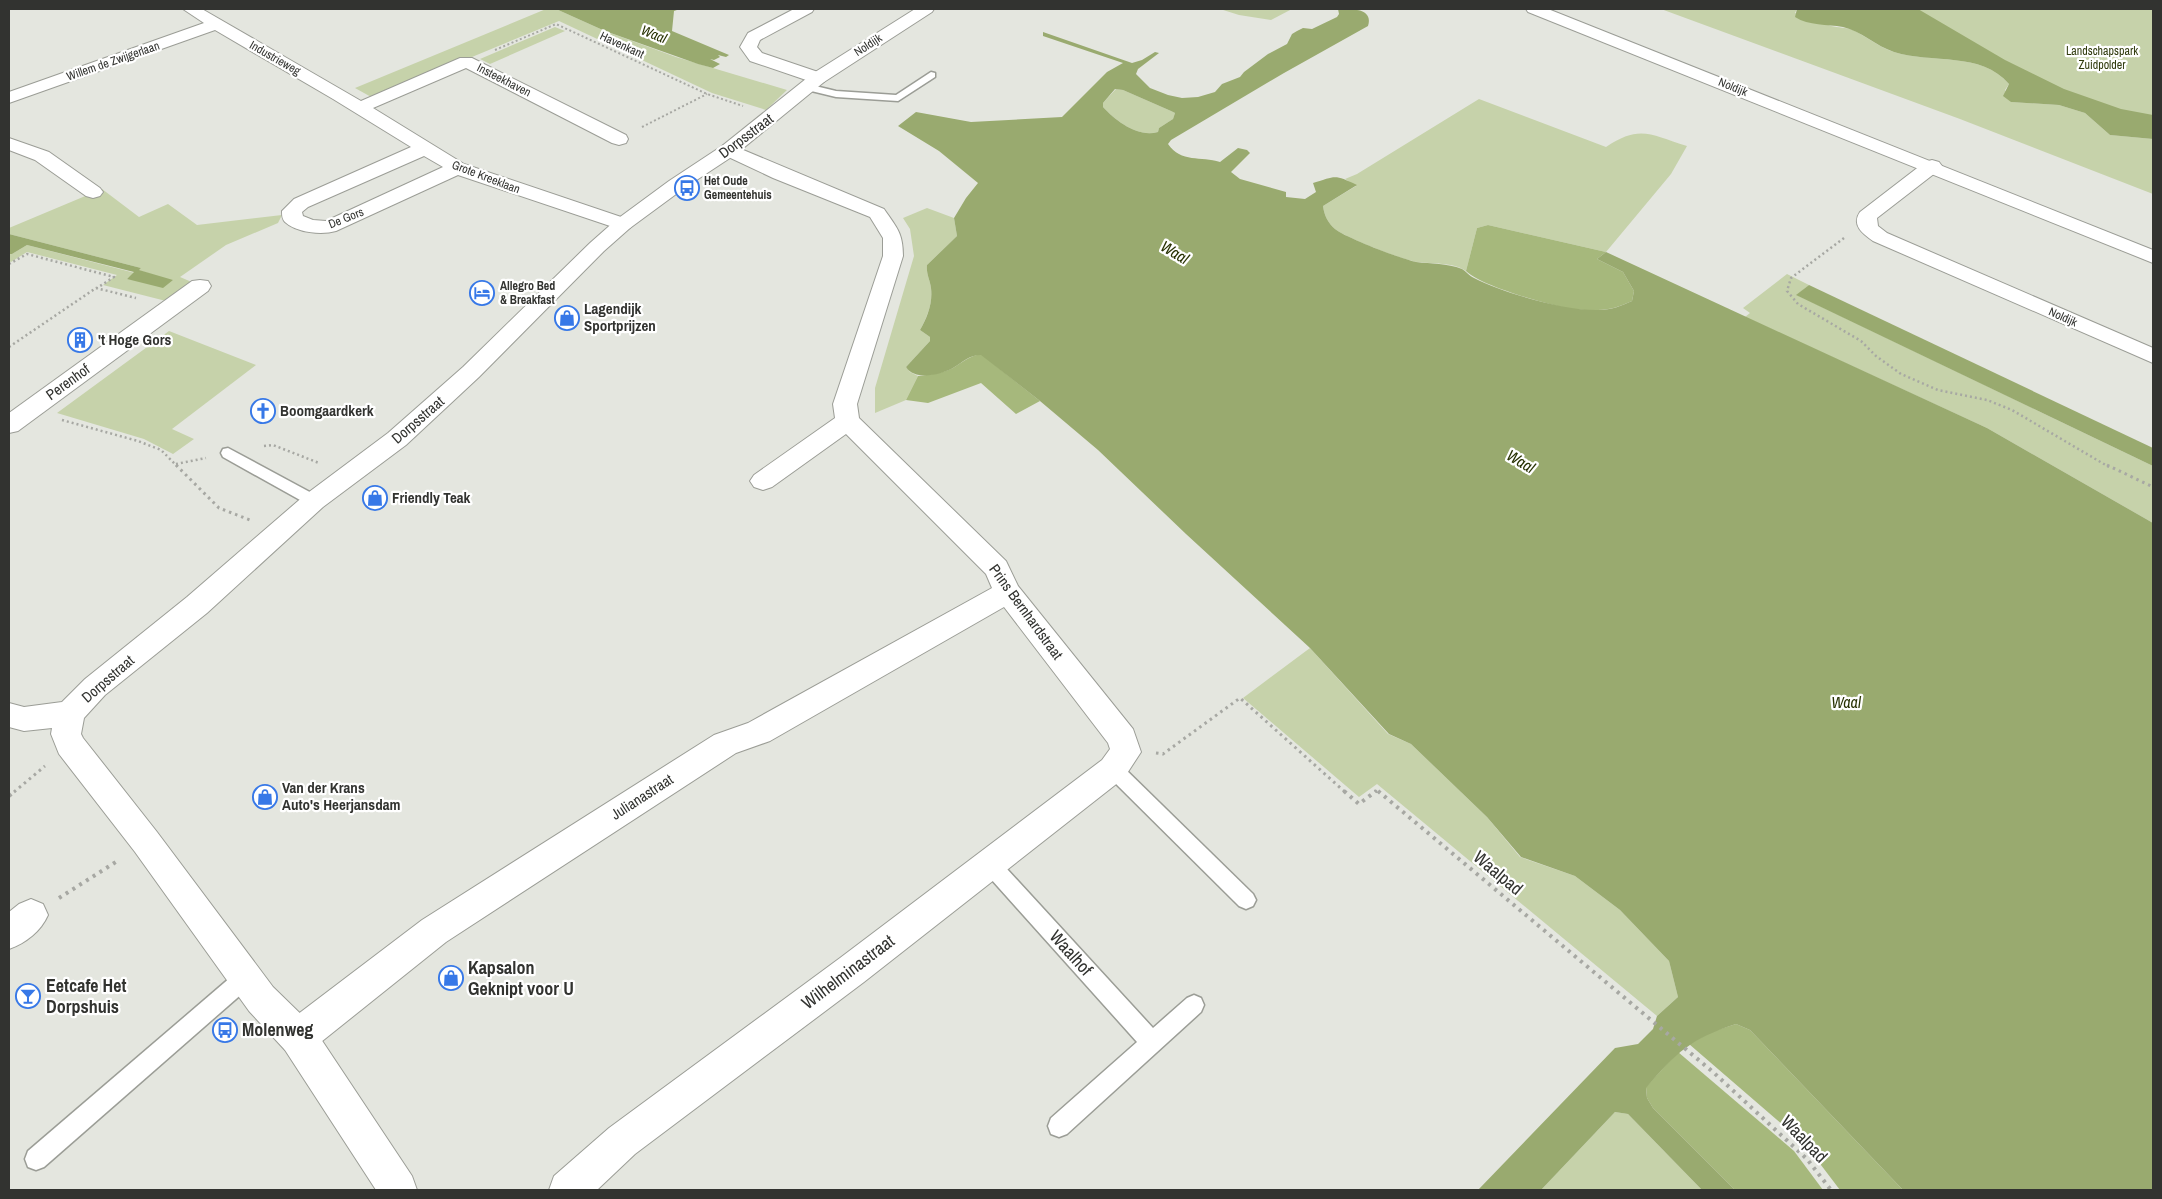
<svg xmlns="http://www.w3.org/2000/svg" width="2162" height="1199" font-family="'Archivo Narrow',sans-serif">
<style>
.green{fill:#c6d2aa}
.forest{fill:#a6b87c}
.water{fill:#99aa6f;fill-rule:evenodd}
.lines{fill:none;stroke-linecap:round;stroke-linejoin:round}
.lane-casing{stroke:#9b9d96;stroke-width:3}
.street-casing{stroke:#9b9d96;stroke-width:2}
.secondary-casing{stroke:#9b9d96;stroke-width:2}
.path-far3{stroke:#a7a8a3;stroke-width:2;stroke-dasharray:2 2.5;stroke-linecap:butt}
.path-far2{stroke:#a7a8a3;stroke-width:2.5;stroke-dasharray:2 3;stroke-linecap:butt}
.path-far1{stroke:#a7a8a3;stroke-width:3;stroke-dasharray:2.5 4;stroke-linecap:butt}
.path{stroke:#a7a8a3;stroke-width:4;stroke-dasharray:3 5;stroke-linecap:butt}
.lane{fill:#fff;fill-rule:evenodd}
.street{fill:#fff;fill-rule:evenodd}
.secondary{fill:#fff;fill-rule:evenodd}
.labels{text-anchor:middle;stroke-width:4.5;stroke-linejoin:round;paint-order:stroke}
.far-street-label{font-size:12px;fill:#323330;stroke:#fff}
.far-park-label{font-size:12px;fill:#313b0e;stroke:#fff}
.far-poi-label{font-size:12px;font-weight:bold;fill:#323330;stroke:#fff;text-anchor:start}
.far-water-label{font-size:14px;font-style:italic;fill:#283203;stroke:#fff}
.street-label{font-size:15px;fill:#323330;stroke:#fff}
.poi-label{font-size:15px;font-weight:bold;fill:#323330;stroke:#fff;text-anchor:start}
.water-label{font-size:16px;font-style:italic;fill:#283203;stroke:#fff}
.near-street-label{font-size:18px;fill:#323330;stroke:#fff}
.near-poi-label{font-size:18px;font-weight:bold;fill:#323330;stroke:#fff;text-anchor:start}
</style>
<rect width="100%" height="100%" fill="#e4e6df"/>
<!-- green -->
<g class="green">
<polygon points="546,9 556,9 605,31 676,57 787,90 766,110 712,93 559,21 373,98 355,88"/>
<polygon points="1220,9 1292,9 1271,20 1239,15"/>
<path d="M1661,9H1797L1795,13C1807,17 1819,22 1831,26C1838,28 1846,27 1853,30C1867,37 1879,47 1894,52C1932,64 1981,51 2009,84L2005,90L2011,102L2059,105L2085,113L2110,135L2153,139V194L1960,119Z"/>
<polygon points="1840,9 2153,9 2153,131"/>
<polygon points="555,27 565,31 490,64 480,59"/>
<path d="M1116,89L1123,90L1171,111L1175,113L1173,119L1159,128L1158,132C1138,138 1116,121 1103,107V103Z"/>
<path d="M1479,99L1606,147C1640,124 1651,135 1687,146L1671,174L1606,252L1488,225L1477,228L1466,271C1453,262 1432,264 1417,262C1403,260 1346,238 1335,229C1328,223 1324,215 1323,206L1356,186L1345,179L1357,174Z"/>
<polygon points="102,189 139,217 168,204 197,225 282,215 278,223 226,245 180,277 194,283 166,301 103,285 117,275 27,252 11,262 9,261 9,254 12,254 27,245 135,273 127,279 173,281 138,270 141,268 9,234 9,228"/>
<path d="M927,208L954,218L957,236L927,265C926,274 930,280 931,288C933,303 927,317 920,330L930,337V341L906,367L910,372L918,376L906,400L875,413V388L914,256L910,229L903,218Z"/>
<polygon points="1787,274 1809,285 1797,295 2153,466 2153,523 1987,428 1745,317 1750,313 1743,308"/>
<polygon points="169,331 256,365 172,429 194,439 173,454 144,439 57,413"/>
<polygon points="1310,648 1388,734 1411,744 1487,817 1520,857 1575,876 1620,910 1669,961 1678,997 1657,1016 1377,784 1359,797 1243,698"/>
<polygon points="1615,1112 1628,1114 1702,1190 1541,1190"/>
</g>
<!-- forest -->
<g class="forest">
<path d="M1488,225L1606,252L1597,259L1623,272L1634,291L1632,301C1621,306 1610,310 1598,310C1590,310 1580,310 1571,309C1547,304 1483,287 1466,271L1477,228Z"/>
<path d="M981,354L1040,401L1016,414L981,383L928,403L906,400L918,376C929,375 943,373 953,368C963,362 969,356 981,354Z"/>
<polygon points="1736,1024 1750,1030 1903,1190 1840,1190 1805,1144 1689,1044 1711,1032"/>
<polygon points="1678,1052 1794,1151 1823,1190 1735,1190 1653,1108 1647,1098 1646,1087"/>
</g>
<!-- water -->
<g class="water">
<polygon points="556,9 680,9 674,11 672,31 729,55 726,57 718,55 720,57 714,60 710,59 720,64 713,68 698,64 605,31"/>
<path d="M1338,9C1349,9 1374,7 1368,26L1284,73L1171,140L1168,144C1181,163 1201,156 1220,162L1238,148L1247,150L1250,153L1231,172L1240,179L1286,192V197L1305,199L1316,192L1313,183C1336,176 1334,174 1357,185L1323,206C1324,215 1328,223 1335,229C1346,238 1402,259 1416,262C1431,264 1447,263 1462,269C1466,271 1469,276 1474,278C1503,293 1566,311 1599,310C1611,310 1621,306 1632,301L1634,291L1623,272L1597,259L1606,252L1987,428L2153,523V1190H1903L1750,1030L1736,1024C1690,1039 1677,1052 1646,1088L1647,1098L1653,1108L1735,1190H1702L1628,1114L1615,1112L1541,1190H1478L1615,1048L1638,1044L1653,1029L1657,1016L1678,997L1669,961L1620,910L1575,876L1521,857L1487,817L1411,744L1389,734L1310,648L1186,534L1098,450L1040,401L981,355C969,355 963,362 953,368C940,375 915,381 906,367L930,341V337L920,330C927,318 933,303 931,288C930,280 926,274 927,265L957,236L954,218L966,198L978,183L939,151L898,126L916,112L971,122L1062,117L1107,72L1123,63L1043,36V32L1132,63L1142,60L1155,52L1159,53L1138,69L1136,74L1150,88L1168,95L1182,98L1198,97L1215,92L1222,84L1240,77L1244,72L1268,54L1287,44L1292,34L1297,31L1303,28L1312,29L1337,17L1339,14ZM1115,89L1123,90L1171,111L1175,113L1173,119L1159,128L1158,132C1138,138 1116,121 1103,107V103Z"/>
<path d="M1797,9H1918L2005,60L2064,89L2121,109L2153,115V139L2110,135L2085,113L2059,105L2011,102L2003,96L2009,84C1981,51 1932,64 1894,52C1876,46 1861,31 1843,27C1827,24 1809,26 1795,17Z"/>
<polygon points="9,234 141,268 139,270 173,280 163,288 127,279 134,272 27,245 12,254 9,254"/>
<polygon points="1809,285 2153,448 2153,466 1796,295"/>
</g>
<g class="lines">
<defs>
<g id="lane">
<polygon points="931,72 935,73 935,77 898,101 836,97 803,89 802,87 807,84 836,91 896,95"/>
<polygon points="228,448 319,497 322,501 319,505 314,506 309,505 223,457 221,453 223,449"/>
<polygon points="1113,761 1119,763 1253,894 1256,900 1253,906 1246,909 1239,906 1107,775 1104,769 1107,763"/>
<polygon points="989,854 996,857 1153,1028 1187,998 1194,995 1201,998 1204,1005 1201,1012 1067,1134 1059,1137 1051,1134 1048,1126 1051,1118 1137,1042 982,869 979,863 982,857"/>
<polygon points="245,968 252,971 255,978 252,985 44,1167 36,1170 28,1167 25,1159 28,1151 238,971"/>
</g>
<g id="street">
<path d="M183,9H202L361,101L460,58H472L626,135L628,139L626,143L619,145L612,143L466,68L373,108L464,164L630,220L633,224L630,228L623,230L616,228L458,175L336,231C322,235 297,233 285,222C282,219 282,215 282,211L294,199L411,147L333,99L215,30L9,103V92L204,23ZM424,156L443,167L326,221L313,220L303,216L302,212L308,207Z"/>
<polygon points="794,9 814,9 812,12 760,40 757,47 762,53 824,74 827,78 824,82 818,83 812,82 750,61 740,47 748,33"/>
<polygon points="9,138 49,152 100,188 103,192 100,196 93,198 86,196 35,160 9,150"/>
<path d="M729,144L884,209C897,228 903,233 903,256L857,404L859,418L1006,561L1018,586L1133,729L1141,752L1124,778L864,982L635,1154L597,1190H549L554,1176L609,1128L840,958L1102,760L1110,749L1108,743L1004,607L770,741L736,753L446,942L311,1050L298,1055L285,1050L280,1037L285,1024L422,920L714,735L748,723L992,588L986,574L846,434L772,487L763,490L754,487L750,481L754,475L835,418L833,404L883,256V238L870,217L773,178L722,154L720,150L722,146Z"/>
<path d="M1932,160L1939,162L1942,166L1939,170L1877,218L1878,226L1887,233L2153,348V363L1873,241C1863,234 1851,225 1860,212L1925,162Z"/>
<polygon points="200,280 208,281 211,286 208,291 18,431 9,433 9,413 192,281"/>
<path d="M31,899L43,904L48,915C41,931 26,943 9,949V912L19,904Z"/>
</g>
<g id="secondary">
<polygon points="915,9 934,9 932,12 824,82 736,154 683,189 630,228 604,251 479,377 406,445 323,507 207,613 105,695 84,718 81,734 83,738 157,832 273,987 311,1024 412,1176 417,1190 376,1190 285,1050 249,1011 135,852 59,754 51,734 52,728 24,731 9,727 9,703 24,707 62,702 85,679 187,597 305,495 388,433 463,367 590,243 616,220 669,181 722,146 812,74"/>
<polygon points="1526,9 1548,9 2153,250 2153,263 1528,12"/>
</g>
</defs>
<!-- lane casing -->
<use href="#lane" class="lane-casing"/>
<!-- street casing -->
<use href="#street" class="street-casing"/>
<!-- secondary casing -->
<use href="#secondary" class="secondary-casing"/>
<!-- path-far3 -->
<g class="path-far3">
<polyline points="495,50 556,24 707,94 743,106"/>
<polyline points="642,127 707,94"/>
</g>
<!-- path-far2 -->
<g class="path-far2">
<polyline points="1844,238 1791,278 1787,291 1798,304 1861,341 1876,356 1901,374 1938,390 1987,400 2012,410 2109,467"/>
<polyline points="9,264 27,254 114,277 97,288"/>
<polyline points="9,347 96,288 136,298"/>
<polyline points="62,420 138,441 161,450 178,467"/>
<polyline points="264,446 273,445 319,463"/>
<polyline points="176,464 206,458"/>
</g>
<!-- path-far1 -->
<g class="path-far1">
<polyline points="176,465 219,508 250,520"/>
<polyline points="2107,465 2153,487"/>
<polyline points="1156,753 1163,754 1240,698 1345,792"/>
<polyline points="14,792 45,766"/>
<polyline points="1375,792 1377,790 1379,792"/>
</g>
<!-- path -->
<g class="path">
<polyline points="1344,791 1359,804 1376,791"/>
<polyline points="1378,791 1713,1072 1807,1159 1831,1190"/>
<polyline points="9,796 15,791"/>
<polyline points="59,898 119,860"/>
</g>
<!-- lane -->
<use href="#lane" class="lane"/>
<!-- street -->
<use href="#street" class="street"/>
<!-- secondary -->
<use href="#secondary" class="secondary"/>
</g>
<!-- icons -->
<defs>
<symbol id="bus-ring" viewBox="-11 -11 22 22"><circle r="9.5" fill="#fff" stroke="#3778e7" stroke-width="1.5"/><path d="M-5-6H5V4H4V6H2V4H-2V6H-4V4H-5ZM-3.5-4V0h7V-4ZM-3.5 1.2v1.5H-2V1.2ZM2 1.2v1.5H3.5V1.2Z" fill="#3778e7"/></symbol>
<symbol id="hotel-ring" viewBox="-11 -11 22 22"><circle r="9.5" fill="#fff" stroke="#3778e7" stroke-width="1.5"/><path d="M-6-4.5h1.5V1H6V5H4.5V3h-9V5H-6ZM-4 0a1.8 1.8 0 1 1 3.6 0ZM.5 0V-2.5h3Q6-2.5 6 0Z" fill="#3778e7"/></symbol>
<symbol id="shop-ring" viewBox="-11 -11 22 22"><circle r="9.5" fill="#fff" stroke="#3778e7" stroke-width="1.5"/><path d="M-5-2.5h2.3a2.7 3.5 0 0 1 5.4 0H5L5.5 6h-11ZM-1.5-2.5h3a1.5 2.3 0 0 0-3 0Z" fill="#3778e7"/></symbol>
<symbol id="building-ring" viewBox="-11 -11 22 22"><circle r="9.5" fill="#fff" stroke="#3778e7" stroke-width="1.5"/><path d="M-4-6H4V6H1V3H-1V6H-4ZM-2.5-4.3h1.7v1.8h-1.7ZM.8-4.3h1.7v1.8H.8ZM-2.5-1h1.7V.8h-1.7ZM.8-1h1.7V.8H.8Z" fill="#3778e7"/></symbol>
<symbol id="church-ring" viewBox="-11 -11 22 22"><circle r="9.5" fill="#fff" stroke="#3778e7" stroke-width="1.5"/><path d="M-1.2-6h2.4v3.5h3.3v2.4h-3.3V6h-2.4V-.1h-3.3v-2.4h3.3Z" fill="#3778e7"/></symbol>
<symbol id="bar-ring" viewBox="-11 -11 22 22"><circle r="9.5" fill="#fff" stroke="#3778e7" stroke-width="1.5"/><path d="M-6-5H6L.8 .8V4.5H3.5V6h-7V4.5H-.8V.8Z" fill="#3778e7"/></symbol>
</defs>
<g fill-rule="evenodd">
<use href="#bus-ring" x="673" y="174" width="28" height="28"/>
<use href="#hotel-ring" x="468" y="279" width="28" height="28"/>
<use href="#shop-ring" x="553" y="304" width="28" height="28"/>
<use href="#building-ring" x="66" y="326" width="28" height="28"/>
<use href="#church-ring" x="249" y="397" width="28" height="28"/>
<use href="#shop-ring" x="361" y="484" width="28" height="28"/>
<use href="#shop-ring" x="251" y="783" width="28" height="28"/>
<use href="#shop-ring" x="437" y="964" width="28" height="28"/>
<use href="#bar-ring" x="14" y="982" width="28" height="28"/>
<use href="#bus-ring" x="211" y="1016" width="28" height="28"/>
</g>
<g class="labels">
<!-- far-street labels -->
<g class="far-street-label">
<text transform="translate(622 45) rotate(25)" y="4">Havenkant</text>
<text transform="translate(868 45) rotate(-33)" y="4">Noldijk</text>
<text transform="translate(275 58) rotate(30)" y="4">Industrieweg</text>
<text transform="translate(113 61) rotate(-19)" y="4">Willem de Zwijgerlaan</text>
<text transform="translate(504 80) rotate(27)" y="4">Insteekhaven</text>
<text transform="translate(1733 87) rotate(22)" y="4">Noldijk</text>
<text transform="translate(486 177) rotate(21)" y="4">Grote Kreeklaan</text>
<text transform="translate(346 218) rotate(-22)" y="4">De Gors</text>
<text transform="translate(2063 317) rotate(24)" y="4">Noldijk</text>
</g>
<!-- far-park labels -->
<g class="far-park-label">
<text x="2102" y="55">Landschapspark<tspan x="2102" dy="14">Zuidpolder</tspan></text>
</g>
<!-- far-poi labels -->
<g class="far-poi-label">
<text x="704" y="185">Het Oude<tspan x="704" dy="14">Gemeentehuis</tspan></text>
<text x="500" y="290">Allegro Bed<tspan x="500" dy="14">&amp; Breakfast</tspan></text>
</g>
<!-- far-water labels -->
<g class="far-water-label">
<text transform="translate(654 34) rotate(22)" y="5">Waal</text>
</g>
<!-- street labels -->
<g class="street-label">
<text transform="translate(746 136) rotate(-37)" y="5">Dorpsstraat</text>
<text transform="translate(68 382) rotate(-36)" y="5">Perenhof</text>
<text transform="translate(418 420) rotate(-41)" y="5">Dorpsstraat</text>
<text transform="translate(1026 612) rotate(54)" y="5">Prins Bernhardstraat</text>
<text transform="translate(108 679) rotate(-41)" y="5">Dorpsstraat</text>
<text transform="translate(642 797) rotate(-33)" y="5">Julianastraat</text>
</g>
<!-- poi labels -->
<g class="poi-label">
<text x="584" y="314">Lagendijk<tspan x="584" dy="17">Sportprijzen</tspan></text>
<text x="98" y="345">'t Hoge Gors</text>
<text x="280" y="416">Boomgaardkerk</text>
<text x="392" y="503">Friendly Teak</text>
<text x="282" y="793">Van der Krans<tspan x="282" dy="17">Auto's Heerjansdam</tspan></text>
</g>
<!-- water labels -->
<g class="water-label">
<text transform="translate(1175 252) rotate(31)" y="6">Waal</text>
<text transform="translate(1521 461) rotate(31)" y="6">Waal</text>
<text x="1846" y="708">Waal</text>
</g>
<!-- near-street labels -->
<g class="near-street-label">
<text transform="translate(1498 873) rotate(40)" y="6">Waalpad</text>
<text transform="translate(1071 953) rotate(48)" y="6">Waalhof</text>
<text transform="translate(848 972) rotate(-37)" y="6">Wilhelminastraat</text>
<text transform="translate(1804 1139) rotate(46)" y="6">Waalpad</text>
</g>
<!-- near-poi labels -->
<g class="near-poi-label">
<text x="468" y="974">Kapsalon<tspan x="468" dy="21">Geknipt voor U</tspan></text>
<text x="46" y="992">Eetcafe Het<tspan x="46" dy="21">Dorpshuis</tspan></text>
<text x="242" y="1036">Molenweg</text>
</g>
</g>
<!-- border -->
<rect width="2162" height="1199" fill="none" stroke="#323330" stroke-width="20"/>
</svg>
